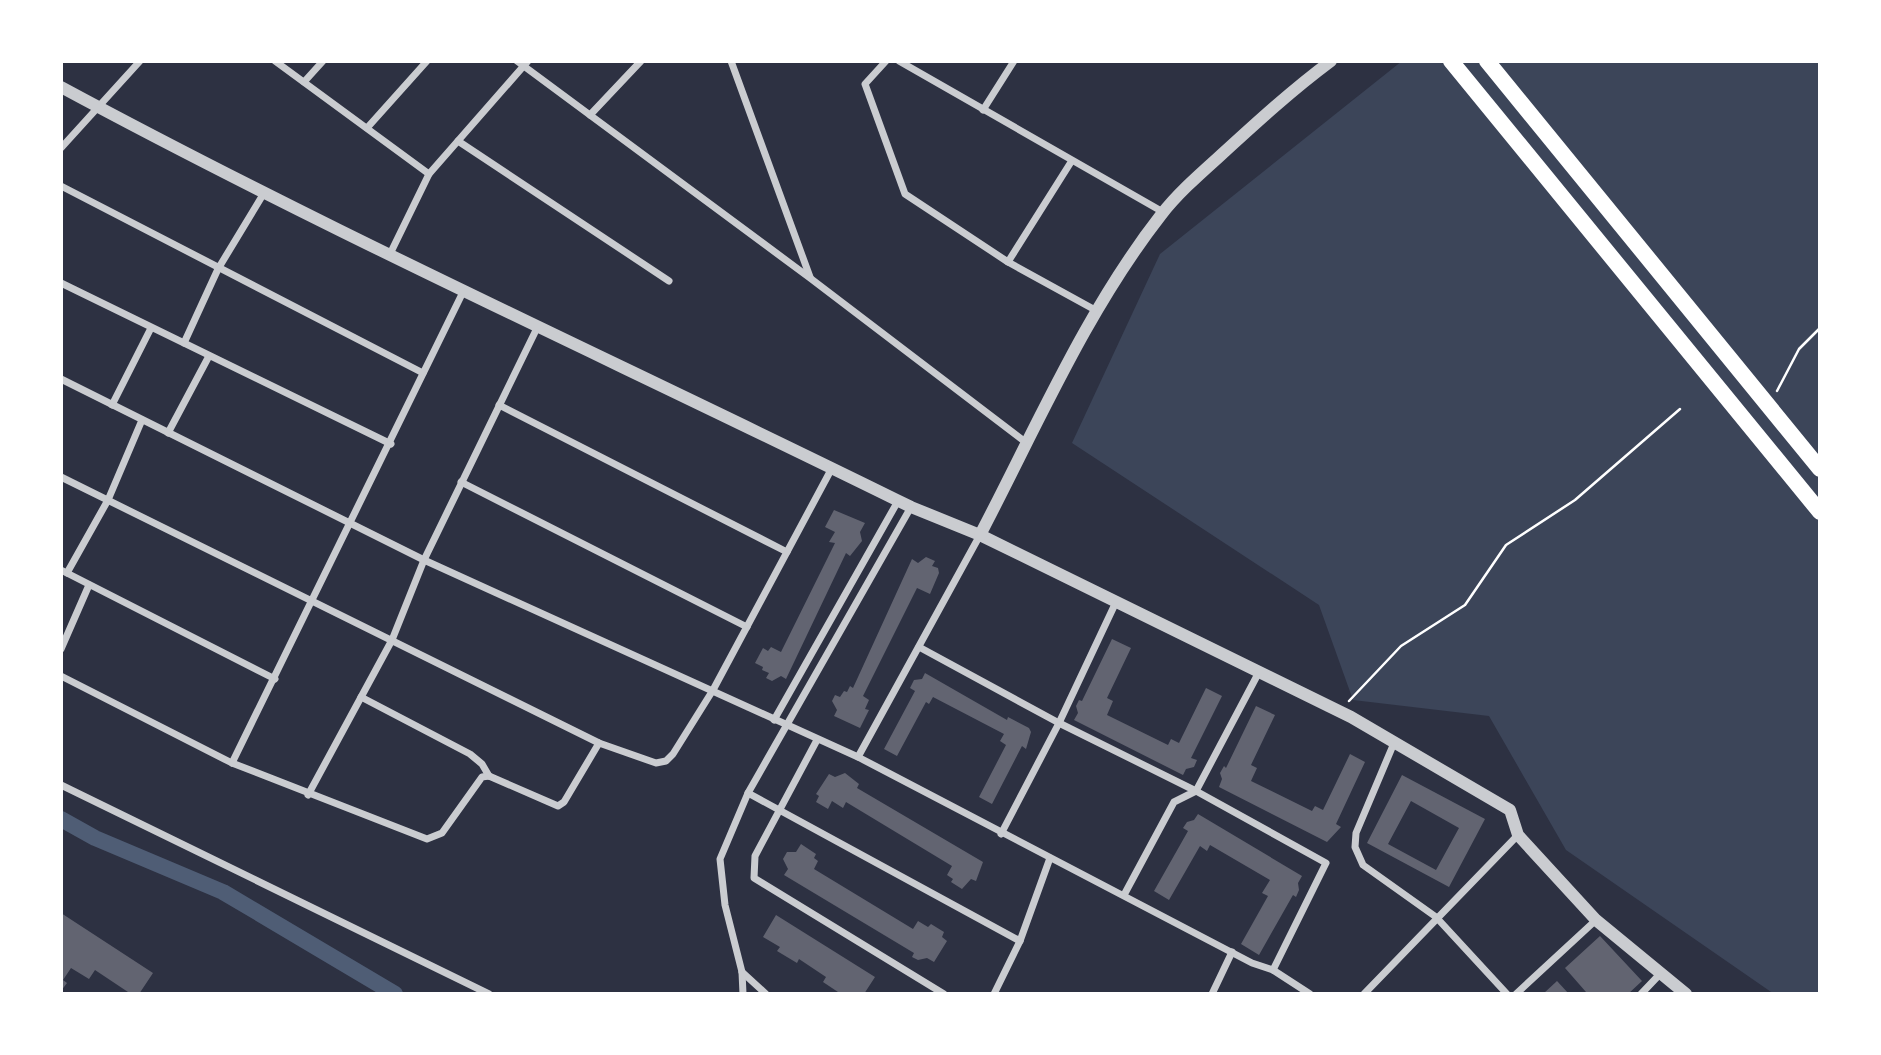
<svg xmlns="http://www.w3.org/2000/svg" width="1881" height="1055" font-family="Arial,sans-serif">
<style>
.green{fill:#3c4559}
.lines{fill:none;stroke-linecap:round;stroke-linejoin:round}
.canal{stroke:#4f5d75;stroke-width:16}
.building{fill:#626471;fill-rule:evenodd}
.path{stroke:#fff;stroke-width:2.5}
.minor{stroke:#caccd0;stroke-width:7}
.tertiary{stroke:#caccd0;stroke-width:12}
.trunk{stroke:#fff;stroke-width:16}
</style>
<rect width="100%" height="100%" fill="#2d3142"/>
<!-- green -->
<polygon class="green" points="1402,61 1820,61 1820,994 1774,994 1566,850 1489,716 1353,700 1319,605 1072,443 1160,254"/>
<g class="lines">
<!-- canal -->
<polyline class="canal" points="61,819 95,838 223,892 395,994"/>
</g>
<!-- building -->
<g class="building">
<polygon points="834,510 865,523 860,532 862,541 850,556 846,553 786,679 781,676 772,681 766,678 769,673 762,670 763,667 755,663 763,648 768,651 771,647 781,652 835,543 829,542 835,532 825,527"/>
<polygon points="926,557 935,561 932,566 938,568 939,573 930,594 917,588 863,696 869,700 865,709 869,710 860,728 834,716 837,710 832,701 835,695 840,697 844,691 847,692 850,686 853,688 912,559 918,563"/>
<polygon points="1112,639 1131,648 1107,698 1113,701 1107,715 1168,745 1171,739 1179,743 1206,688 1222,696 1191,758 1197,760 1194,767 1186,769 1183,775 1074,720 1078,713 1076,706 1079,700 1082,701"/>
<polygon points="925,673 1007,720 1008,717 1029,728 1031,732 1026,749 1022,746 992,804 979,797 1006,745 1000,741 1004,734 933,697 929,704 926,702 897,756 884,749 915,691 910,688 914,680 922,679"/>
<polygon points="1256,706 1275,715 1251,765 1257,768 1251,781 1312,811 1315,806 1323,810 1350,754 1365,762 1336,824 1341,827 1327,842 1219,787 1222,779 1220,773 1224,766 1226,768"/>
<polygon points="845,773 859,784 857,788 983,862 976,881 971,879 962,889 951,882 953,879 947,875 952,866 846,802 843,808 832,801 828,809 816,802 819,796 816,794 829,774 835,777"/>
<path d="M1402,775L1485,819L1449,887L1367,843ZM1411,801L1459,828L1436,870L1388,844Z"/>
<polygon points="1198,814 1302,876 1298,883 1299,890 1296,897 1293,895 1259,955 1241,944 1268,896 1262,893 1270,880 1210,845 1207,851 1200,846 1169,900 1154,891 1188,831 1183,828 1187,822 1194,820"/>
<polygon points="801,844 816,854 814,858 818,861 814,869 913,929 918,921 928,927 931,924 944,932 942,937 947,941 934,962 927,958 918,960 912,957 914,953 784,875 788,869 783,859 787,852 796,852"/>
<polygon points="61,913 153,973 139,994 131,994 95,970 89,979 71,968 63,980 67,983 61,991"/>
<polygon points="776,915 875,977 864,994 841,994 823,982 826,977 799,959 797,963 777,951 780,947 763,937"/>
<polygon points="1600,936 1642,981 1628,994 1584,994 1586,992 1565,968"/>
<polygon points="1557,981 1569,994 1543,994"/>
</g>
<g class="lines">
<!-- path -->
<g class="path">
<polyline points="1777,391 1799,349 1820,328"/>
<polyline points="1349,701 1401,646 1465,605 1506,545 1575,500 1680,409"/>
</g>
<!-- minor -->
<g class="minor">
<polyline points="275,61 429,174"/>
<polyline points="517,61 810,278 1028,444"/>
<polyline points="731,61 810,277"/>
<polyline points="886,61 865,84 905,194 1008,262 1097,311"/>
<polyline points="899,61 1163,212"/>
<polyline points="304,82 323,61"/>
<polyline points="983,110 1014,61"/>
<polyline points="590,115 641,61"/>
<polyline points="367,128 427,61"/>
<polyline points="458,141 669,281"/>
<polyline points="61,148 140,61"/>
<polyline points="61,186 423,373"/>
<polyline points="390,254 429,174 528,61"/>
<polyline points="1008,262 1071,162"/>
<polyline points="61,283 391,444"/>
<polyline points="184,343 218,269 264,193"/>
<polyline points="61,379 424,560 858,757 1252,963 1273,970 1310,994"/>
<polyline points="112,405 151,328"/>
<polyline points="499,405 787,552"/>
<polyline points="168,433 209,356"/>
<polyline points="61,477 599,743 656,763 666,761 673,754 713,690 832,468"/>
<polyline points="461,482 747,627"/>
<polyline points="61,570 275,679"/>
<polyline points="67,573 108,500 142,420"/>
<polyline points="919,647 1059,723 1116,602"/>
<polyline points="61,649 89,585"/>
<polyline points="1259,672 1196,791 1326,863 1273,970"/>
<polyline points="61,676 232,763 427,839 442,833 482,777 489,776 558,806 564,802 599,743"/>
<polyline points="361,697 470,754 482,764 489,776"/>
<polyline points="774,720 898,501"/>
<polyline points="817,740 755,856 754,878 944,994"/>
<polyline points="1394,743 1356,833 1355,847 1363,865 1436,917 1507,994"/>
<polyline points="858,757 980,535"/>
<polyline points="232,763 464,290"/>
<polyline points="61,785 489,994"/>
<polyline points="748,793 1020,941"/>
<polyline points="308,795 392,640 424,560 538,326"/>
<polyline points="1001,834 1059,723 1196,791 1174,802 1124,895"/>
<polyline points="742,972 766,994"/>
<polyline points="743,994 742,972 725,905 720,859 748,793 911,507"/>
<polyline points="994,994 1020,941 1050,858"/>
<polyline points="1212,994 1232,952"/>
<polyline points="1364,994 1518,835"/>
<polyline points="1516,994 1596,920"/>
<polyline points="1641,994 1660,974"/>
</g>
<!-- tertiary -->
<g class="tertiary">
<path d="M61,87C339,237 628,367 911,507L980,535L1351,717L1510,810L1518,835L1596,920L1686,994"/>
<path d="M980,535C1036,428 1086,311 1161,215C1178,193 1201,173 1221,155C1257,122 1292,90 1331,61"/>
</g>
<!-- trunk -->
<g class="trunk">
<polyline points="1451,61 1820,512"/>
<polyline points="1487,61 1820,469"/>
</g>
</g>
<!-- border -->
<rect width="1881" height="1055" fill="none" stroke="#ffffff" stroke-width="126"/>
</svg>
